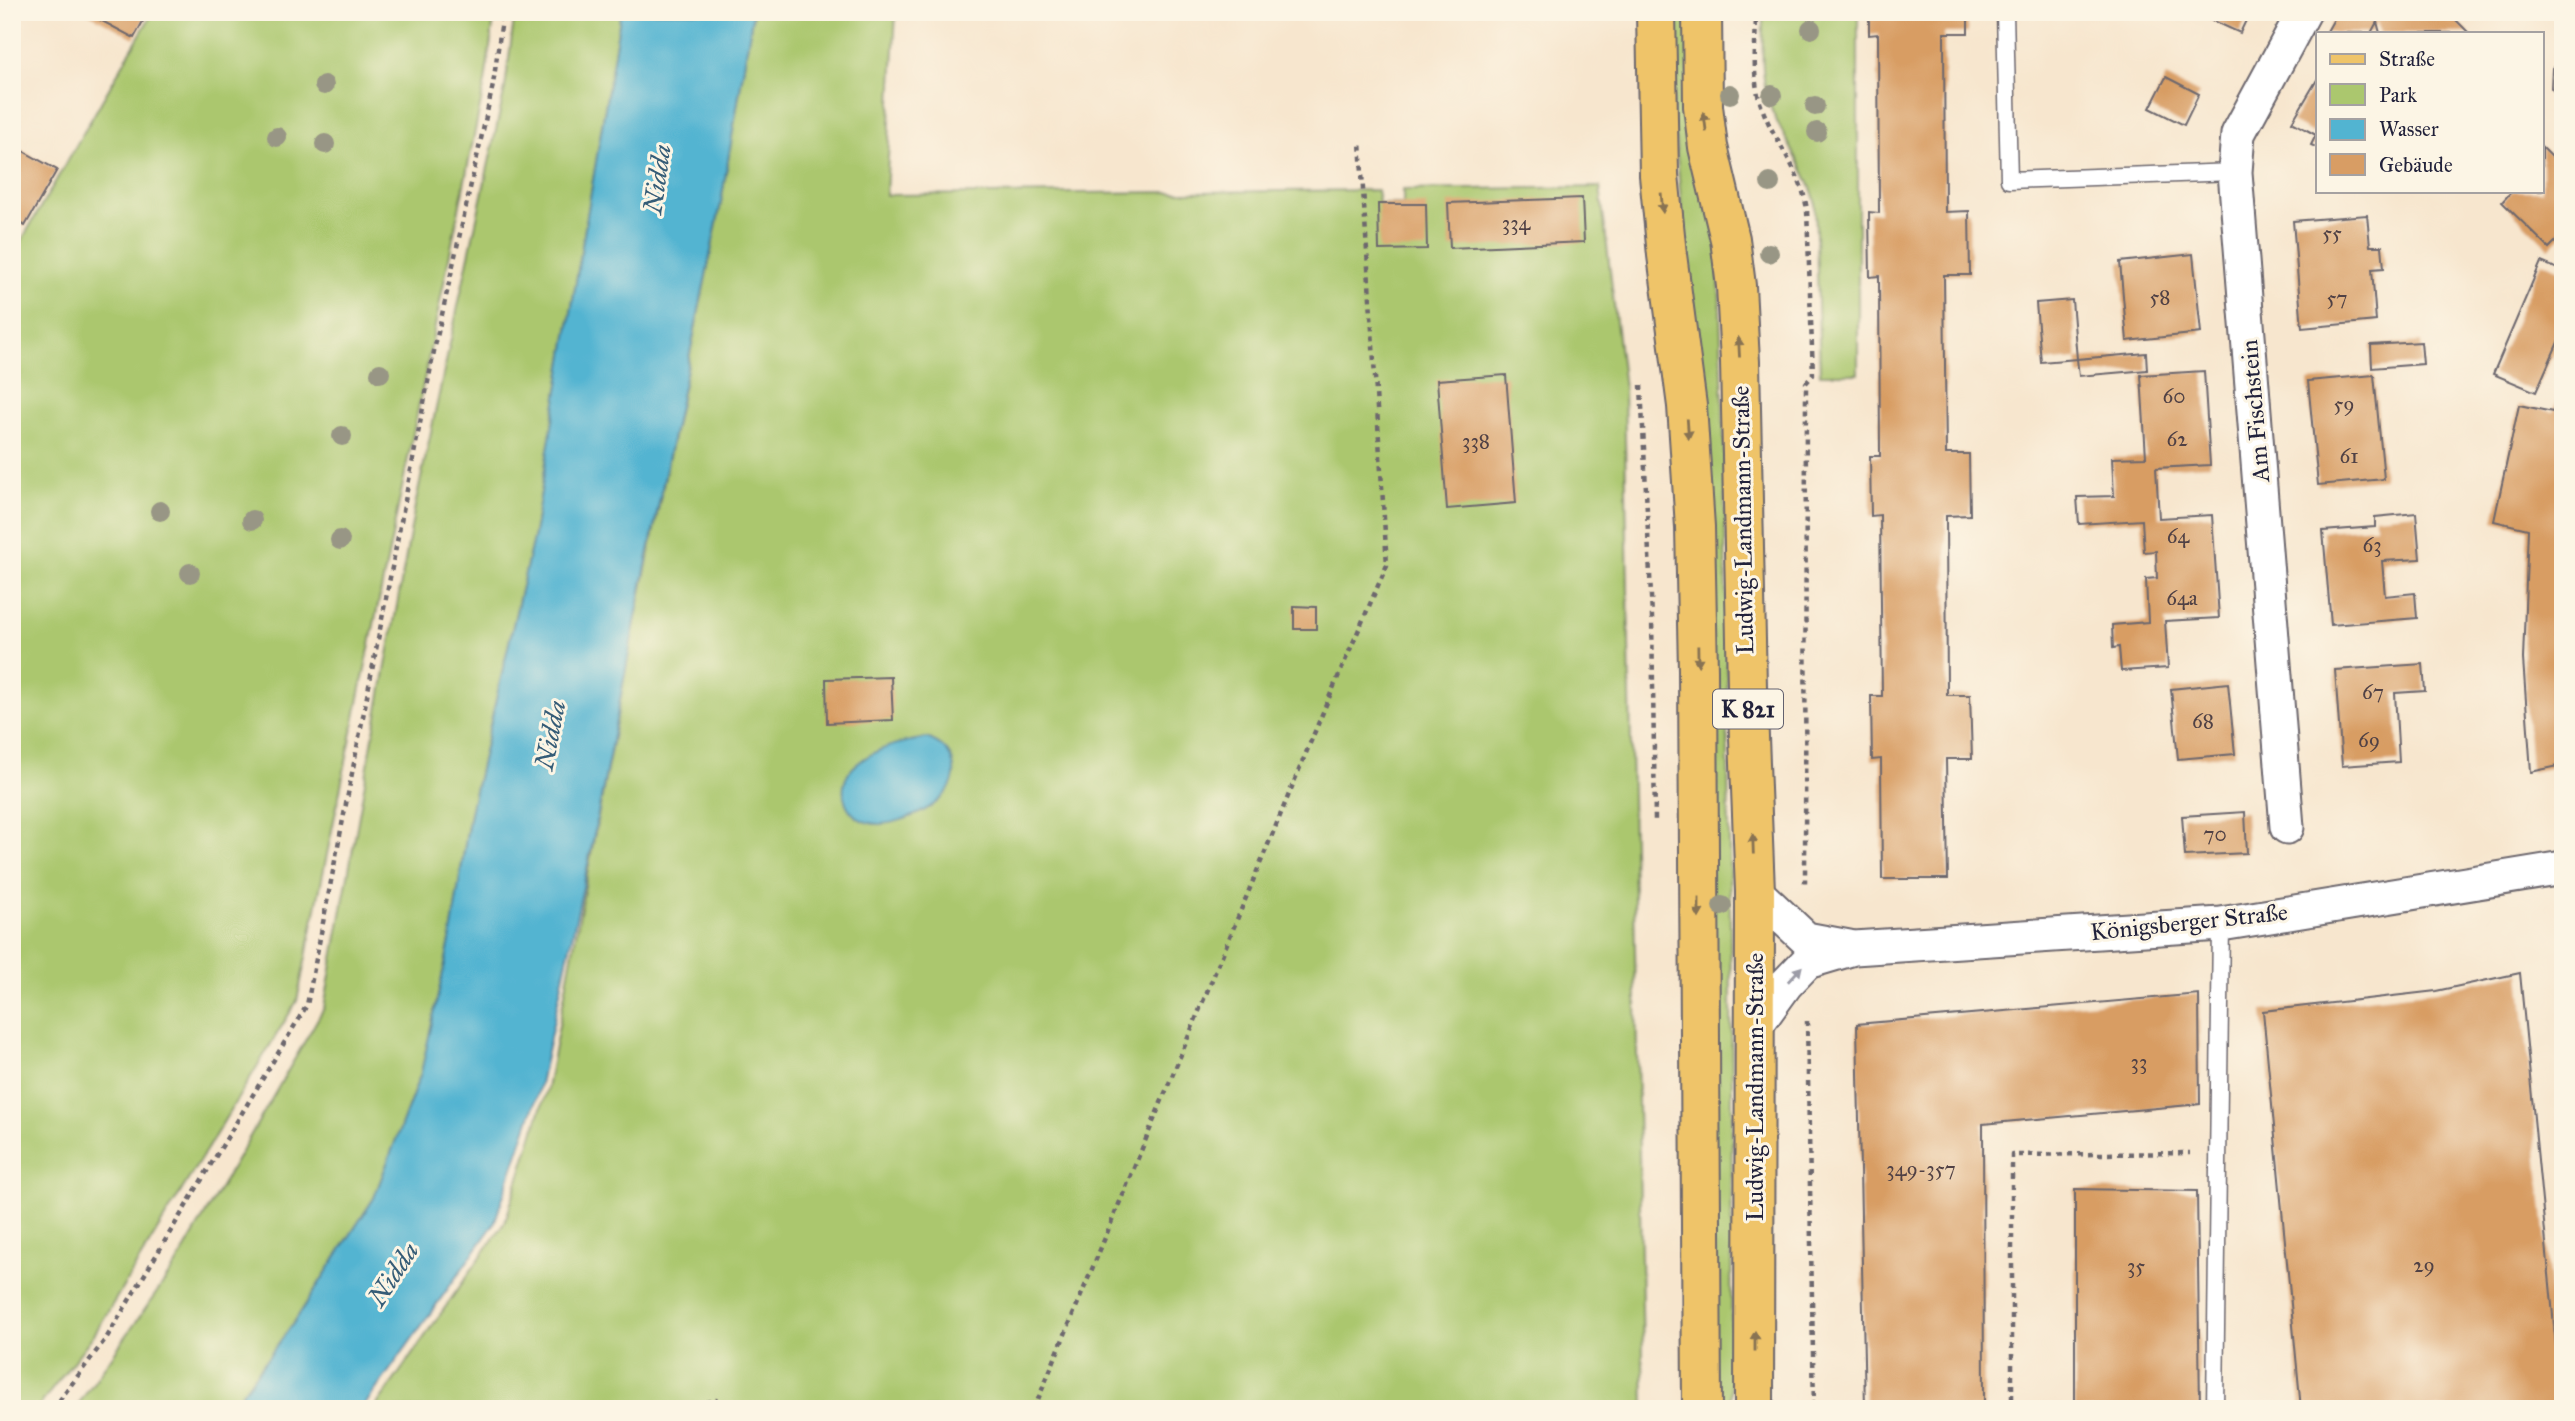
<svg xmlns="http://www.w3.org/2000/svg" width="2575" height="1421" font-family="'IM FELL Great Primer',serif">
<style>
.green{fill:#abc76e;stroke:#667454;stroke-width:2}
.water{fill:#52b4d1;stroke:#3a6b86;stroke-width:2}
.building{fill:#d89d64}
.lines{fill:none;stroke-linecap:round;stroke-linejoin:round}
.lane-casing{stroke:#6d676e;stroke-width:19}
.street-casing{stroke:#6d676e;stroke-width:37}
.primary-casing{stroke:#6d676e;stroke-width:42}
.path{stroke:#6d676e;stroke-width:4.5;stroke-dasharray:5 5;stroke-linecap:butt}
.lane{stroke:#fff;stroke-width:16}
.street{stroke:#fff;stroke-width:33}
.primary{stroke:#efc469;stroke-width:38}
.tree{fill:#989685}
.oneway{fill:#887352}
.oneway2{fill:#9c9ca7}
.labels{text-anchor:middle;stroke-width:6;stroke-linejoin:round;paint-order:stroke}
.number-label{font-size:21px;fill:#504145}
.shield{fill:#fcf5e5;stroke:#63616e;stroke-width:2}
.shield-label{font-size:23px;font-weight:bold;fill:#22223b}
.street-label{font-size:24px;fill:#22223b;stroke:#fcf5e5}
.water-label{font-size:26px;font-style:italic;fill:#355c77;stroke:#fcf5e5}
</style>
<rect width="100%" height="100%" fill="#fcf5e5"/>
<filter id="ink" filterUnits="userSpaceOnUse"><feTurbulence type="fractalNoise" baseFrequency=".0143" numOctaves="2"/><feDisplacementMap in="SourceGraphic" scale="14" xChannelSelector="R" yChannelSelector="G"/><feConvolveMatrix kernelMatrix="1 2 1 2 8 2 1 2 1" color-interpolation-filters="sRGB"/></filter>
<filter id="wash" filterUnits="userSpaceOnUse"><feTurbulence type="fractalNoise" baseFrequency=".00686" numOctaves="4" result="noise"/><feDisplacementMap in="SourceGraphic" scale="28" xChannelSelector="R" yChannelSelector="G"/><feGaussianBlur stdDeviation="1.57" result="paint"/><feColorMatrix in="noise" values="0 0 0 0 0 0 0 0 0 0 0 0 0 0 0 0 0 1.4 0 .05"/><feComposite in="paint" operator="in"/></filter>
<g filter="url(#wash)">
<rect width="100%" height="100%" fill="#f7e6ce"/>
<!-- green -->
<g class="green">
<polygon points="153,12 495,12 485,82 297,1001 95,1333 37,1409 12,1409 12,257"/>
<polygon points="515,12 621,12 534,534 470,813 450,941 421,1073 374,1198 295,1321 230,1409 75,1409 176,1265 324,1008 415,506 505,88"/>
<polygon points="753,12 896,12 886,195 1377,190 1379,204 1403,204 1403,190 1600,187 1624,388 1644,1409 374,1409 505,1222 547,1089 630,647 720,208"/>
<polygon points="1670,12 1690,12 1717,208 1724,438 1732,1079 1731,1409 1715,1409 1686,255 1673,113"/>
<path d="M1763,12H1858V374H1820L1815,200C1805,167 1785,141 1772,111C1759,81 1763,44 1763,12Z"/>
</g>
<!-- water -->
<g class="water">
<polygon points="621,12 753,12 720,208 643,580 591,850 538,1093 494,1224 362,1409 230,1409 295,1321 374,1198 421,1073 450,941 470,813 534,534"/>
<path d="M927,738C939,743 949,749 953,763C963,799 908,823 879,824C845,824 831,785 857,764C877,747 902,742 927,738Z"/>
</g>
<g id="blocks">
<!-- building -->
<g class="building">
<polygon points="85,12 148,12 134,38"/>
<polygon points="1869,12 1968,12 1968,33 1944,33 1945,212 1969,211 1970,275 1944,275 1946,454 1969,454 1970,515 1946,516 1947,695 1970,695 1972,759 1946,759 1948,879 1882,879 1881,759 1872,760 1871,696 1882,696 1880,515 1871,516 1870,456 1880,456 1879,276 1870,277 1869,212 1879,213 1878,34 1869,35"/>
<polygon points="2194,12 2250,12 2240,33"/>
<polygon points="2338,12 2448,12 2469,33 2380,33 2377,22 2371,33 2326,33"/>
<polygon points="2563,59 2563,103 2551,88 2552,68"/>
<polygon points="2166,77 2199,94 2184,125 2150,108"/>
<polygon points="2318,78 2318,148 2311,145 2316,135 2292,122"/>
<polygon points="12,145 57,170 25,226 12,219"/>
<polygon points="2542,147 2563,168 2563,234 2549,248 2502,202 2512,191 2542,191"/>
<polygon points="1582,198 1584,242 1450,248 1448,203"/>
<polygon points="1378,204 1426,204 1427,249 1379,250"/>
<polygon points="2367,215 2370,246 2382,246 2384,268 2372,269 2376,321 2302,328 2293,221"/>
<polygon points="2193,254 2201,333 2127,341 2120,262"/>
<polygon points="2541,262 2563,271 2563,331 2536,392 2493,374"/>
<polygon points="2072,300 2077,359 2041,362 2036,303"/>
<polygon points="2421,342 2423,364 2372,368 2371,345"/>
<polygon points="2146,353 2147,370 2079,376 2077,359"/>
<polygon points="2204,371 2210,465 2156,468 2159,518 2212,515 2219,618 2165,621 2168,668 2121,671 2119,647 2113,648 2112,625 2148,622 2146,579 2157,578 2156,551 2144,552 2142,520 2079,524 2077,497 2114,496 2112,458 2146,457 2141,375"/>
<polygon points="1506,375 1516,503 1447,509 1437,380"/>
<polygon points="2374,375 2384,479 2318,485 2308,381"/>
<polygon points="2563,384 2563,765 2531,772 2523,659 2528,529 2494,521 2519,405 2553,412"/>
<polygon points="2416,513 2420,559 2382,561 2385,596 2415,593 2417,618 2331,625 2323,531 2375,527 2375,517"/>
<polygon points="1294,606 1316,607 1316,629 1294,629"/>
<polygon points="2423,664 2425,691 2395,693 2399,762 2342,766 2335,670"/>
<polygon points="891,677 893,720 827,723 826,679"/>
<polygon points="2228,683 2235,754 2178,759 2171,689"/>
<polygon points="2245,812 2247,853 2185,856 2182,816"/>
<polygon points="2520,973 2562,1409 2301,1409 2263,1011 2436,991"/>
<polygon points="2199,994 2200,1104 1983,1124 1984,1409 1865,1409 1857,1024"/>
<polygon points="2075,1189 2197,1191 2200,1409 2075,1409"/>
</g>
</g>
</g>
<g filter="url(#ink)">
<use href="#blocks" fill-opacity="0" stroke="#6d676e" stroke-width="2"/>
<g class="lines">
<defs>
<g id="lane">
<polyline points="2005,12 2009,180 2235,172"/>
<polyline points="2215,1409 2221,924"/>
</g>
<g id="street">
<polyline points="2287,827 2235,172 2238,134 2304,12"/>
<polyline points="1755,891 1806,939 1849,947"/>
<polyline points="1755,1027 1786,984 1807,962 1854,948 2221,924 2563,868"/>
</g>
<g id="primary">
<polyline points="1656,12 1659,175 1667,255 1687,406 1695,527 1698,670 1702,1409"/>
<polyline points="1702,12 1703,106 1708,147 1730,239 1736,286 1740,362 1747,686 1755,891 1754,1409"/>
</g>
</defs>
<!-- lane casing -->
<use href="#lane" class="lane-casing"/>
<!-- street casing -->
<use href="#street" class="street-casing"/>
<!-- primary casing -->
<use href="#primary" class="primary-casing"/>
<!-- path -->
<g class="path">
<path d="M1756,12C1756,42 1751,77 1761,105C1774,143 1801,168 1807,210L1813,375L1806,383L1805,886"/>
<polyline points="1641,385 1652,617 1655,821"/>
<polyline points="1807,1021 1814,1409"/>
<polyline points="53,1409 107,1337 307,1005 435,346 493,85 503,12"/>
<polyline points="677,1409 716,1400 718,1409"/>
<polyline points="1034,1409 1328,700 1387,565 1360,142"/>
<polyline points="2012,1409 2012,1155 2190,1153"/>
</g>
<!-- lane -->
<use href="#lane" class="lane"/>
<!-- street -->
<use href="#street" class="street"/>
<!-- primary -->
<use href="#primary" class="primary"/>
</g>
<!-- trees -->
<g class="tree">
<circle cx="1811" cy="29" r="10"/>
<circle cx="324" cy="85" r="10"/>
<circle cx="1730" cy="94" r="10"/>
<circle cx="1772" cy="95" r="10"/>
<circle cx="1815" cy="106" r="10"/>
<circle cx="1817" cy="132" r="10"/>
<circle cx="277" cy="137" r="10"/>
<circle cx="325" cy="144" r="10"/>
<circle cx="1770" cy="183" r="10"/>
<circle cx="1769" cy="253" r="10"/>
<circle cx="380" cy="373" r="10"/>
<circle cx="342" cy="436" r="10"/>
<circle cx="160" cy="511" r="10"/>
<circle cx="252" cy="520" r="10"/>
<circle cx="340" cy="540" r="10"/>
<circle cx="190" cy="573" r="10"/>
<circle cx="1722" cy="906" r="10"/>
</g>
<!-- one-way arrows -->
<defs><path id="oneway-solid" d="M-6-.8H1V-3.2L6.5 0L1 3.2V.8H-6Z" transform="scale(1.75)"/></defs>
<g class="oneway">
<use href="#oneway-solid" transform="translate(1705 122) rotate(-97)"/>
<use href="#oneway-solid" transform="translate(1662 203) rotate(85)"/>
<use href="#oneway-solid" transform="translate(1739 347) rotate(-93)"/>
<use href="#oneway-solid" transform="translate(1688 429) rotate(86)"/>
<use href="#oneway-solid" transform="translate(1698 656) rotate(89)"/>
<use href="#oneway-solid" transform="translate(1753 844) rotate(-92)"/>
<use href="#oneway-solid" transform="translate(1699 908) rotate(90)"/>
<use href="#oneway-solid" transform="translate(1755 1341) rotate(-90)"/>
</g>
<use class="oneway2" href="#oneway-solid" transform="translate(1795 974) rotate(-47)"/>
</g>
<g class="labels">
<!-- number labels -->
<g class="number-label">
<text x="1516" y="230">334</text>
<text x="2332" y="240">55</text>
<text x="2160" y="304">58</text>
<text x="2337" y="305">57</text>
<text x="2174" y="403">60</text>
<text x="2344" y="411">59</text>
<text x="2177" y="446">62</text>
<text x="1476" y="448">338</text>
<text x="2349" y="463">61</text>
<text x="2178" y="543">64</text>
<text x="2372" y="552">63</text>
<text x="2182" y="605">64a</text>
<text x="2373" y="699">67</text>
<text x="2203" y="728">68</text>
<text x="2369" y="747">69</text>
<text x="2215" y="841">70</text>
<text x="2139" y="1069">33</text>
<text x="1921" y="1176">349-357</text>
<text x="2424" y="1272">29</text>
<text x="2136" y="1273">35</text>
</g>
<!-- shield labels -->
<rect class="shield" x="1713" y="689.5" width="70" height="39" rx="5"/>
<g class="shield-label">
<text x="1748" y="717">K 821</text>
</g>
<!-- street labels -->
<g class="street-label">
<text transform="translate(2255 411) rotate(-95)" y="8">Am Fischstein</text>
<text transform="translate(1743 520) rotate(-91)" y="8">Ludwig-Landmann-Straße</text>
<text transform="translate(2189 922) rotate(-6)" y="8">Königsberger Straße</text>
<text transform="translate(1755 1087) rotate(-90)" y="8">Ludwig-Landmann-Straße</text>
</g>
<!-- water labels -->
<g class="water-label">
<text transform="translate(657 179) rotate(-82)" y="9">Nidda</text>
<text transform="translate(550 735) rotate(-79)" y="9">Nidda</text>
<text transform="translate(393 1274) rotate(-57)" y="9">Nidda</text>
</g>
</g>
<!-- margin -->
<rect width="2575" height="1421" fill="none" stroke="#fcf5e5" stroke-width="42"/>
<!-- legend -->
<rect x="2316" y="32" width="228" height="161" fill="#fcf5e5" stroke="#a5a1a1" stroke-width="2"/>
<rect x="2330" y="54" width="35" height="10" fill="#efc469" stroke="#a5a1a1" stroke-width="2"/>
<text x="2379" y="66" font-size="21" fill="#22223b">Straße</text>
<rect x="2330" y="84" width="35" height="21" fill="#abc76e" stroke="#a5a1a1" stroke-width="2"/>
<text x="2379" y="102" font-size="21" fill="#22223b">Park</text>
<rect x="2330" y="119" width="35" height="21" fill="#52b4d1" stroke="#a5a1a1" stroke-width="2"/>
<text x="2379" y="136" font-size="21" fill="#22223b">Wasser</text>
<rect x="2330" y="154" width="35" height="21" fill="#d89d64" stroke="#a5a1a1" stroke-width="2"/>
<text x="2379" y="172" font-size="21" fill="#22223b">Gebäude</text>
</svg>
